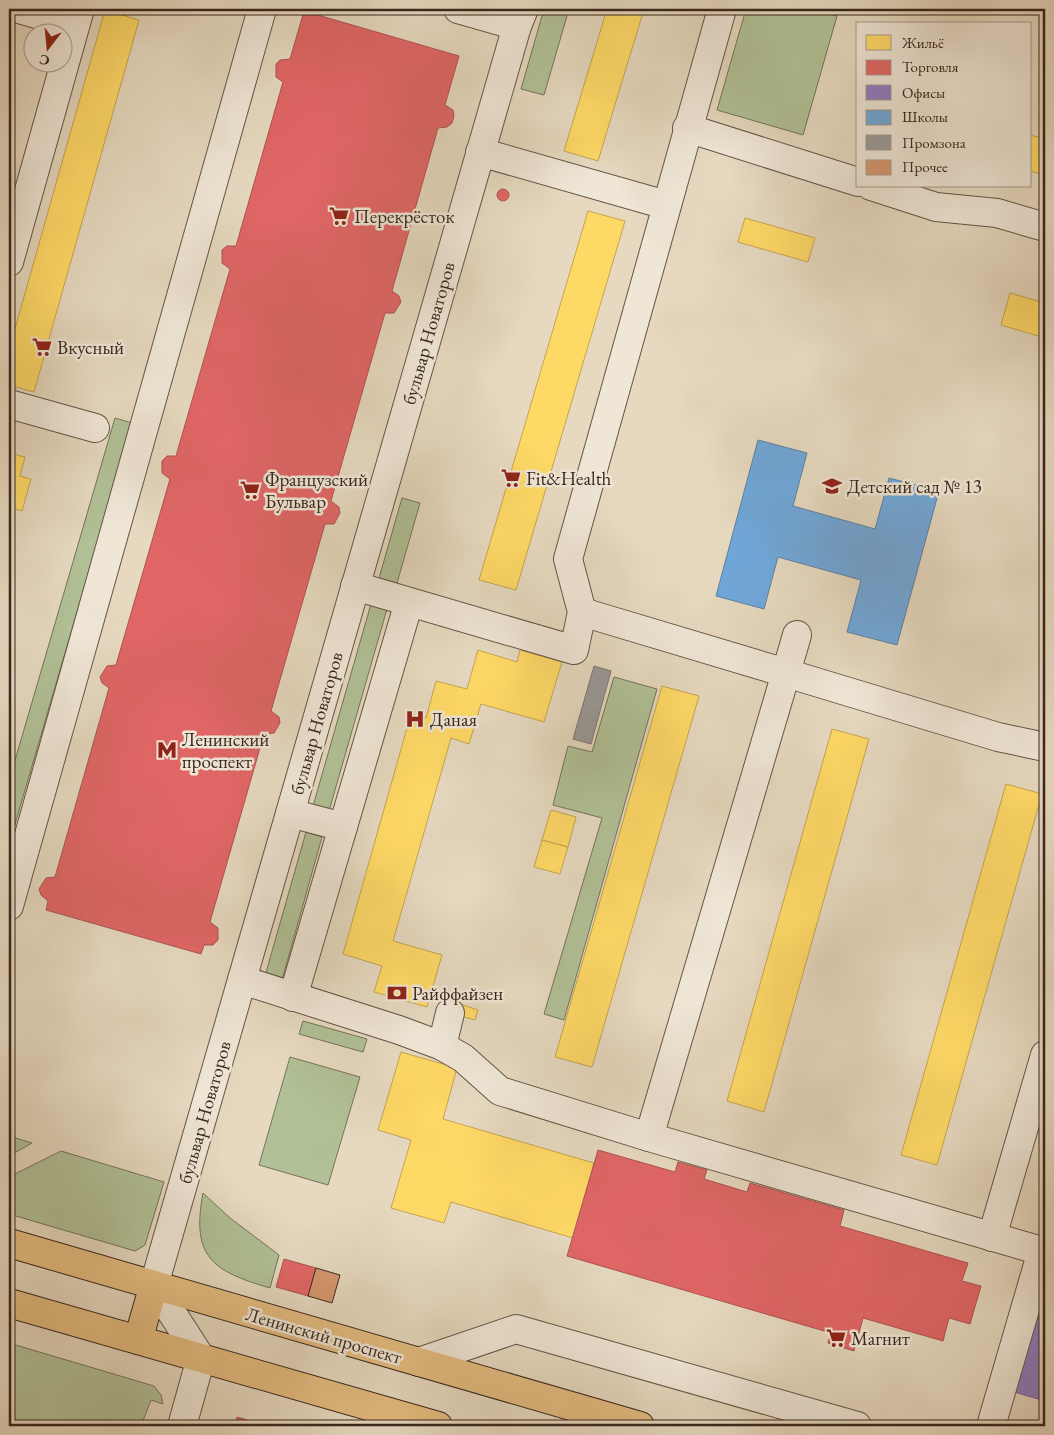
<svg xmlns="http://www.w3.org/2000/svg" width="1054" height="1435" font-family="'EB Garamond',serif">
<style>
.grass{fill:#b1c096;stroke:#74745a}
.homes{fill:#ffd966;stroke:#c3a450}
.shops{fill:#e06666;stroke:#ae5350}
.offices{fill:#8e7cc3;stroke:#746291}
.schools{fill:#6fa8dc;stroke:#5e81a3}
.industry{fill:#999;stroke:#7c7774}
.building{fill:#d6976e;stroke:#38271d}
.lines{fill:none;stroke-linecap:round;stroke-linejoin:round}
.minor-casing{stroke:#645446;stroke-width:30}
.major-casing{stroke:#38271d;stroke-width:30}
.minor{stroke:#efe6d6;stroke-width:28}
.major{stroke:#e3bc80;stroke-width:28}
.labels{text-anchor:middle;stroke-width:5;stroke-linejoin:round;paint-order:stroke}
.poi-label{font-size:19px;fill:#38271d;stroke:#efe6d6;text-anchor:start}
.street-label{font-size:19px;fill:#38271d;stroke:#efe6d6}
</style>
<rect width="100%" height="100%" fill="#e6d9c0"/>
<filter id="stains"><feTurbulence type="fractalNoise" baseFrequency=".004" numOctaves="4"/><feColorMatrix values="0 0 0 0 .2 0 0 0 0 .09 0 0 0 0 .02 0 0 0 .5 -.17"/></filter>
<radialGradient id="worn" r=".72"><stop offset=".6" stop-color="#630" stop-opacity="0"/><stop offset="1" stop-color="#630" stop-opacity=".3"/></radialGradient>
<!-- grass -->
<g class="grass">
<polygon points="544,9 569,9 544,95 521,89"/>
<polygon points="746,9 810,9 837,16 803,135 717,110"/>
<polygon points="115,418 132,423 9,845 9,781"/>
<polygon points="402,498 420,503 397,583 379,578"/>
<polygon points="371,604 387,609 329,811 313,806"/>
<polygon points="614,677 657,689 564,1020 544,1014 602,818 553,805 568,746 592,752"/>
<polygon points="306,832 322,837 282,980 265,976"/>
<polygon points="303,1021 367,1039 363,1052 299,1034"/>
<polygon points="290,1057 360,1077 328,1185 259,1165"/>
<polygon points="9,1136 32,1143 9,1156"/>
<polygon points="61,1151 164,1182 145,1245 135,1251 9,1214 9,1177"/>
<path d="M203,1193L230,1218L279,1255L270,1288C212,1271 191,1257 203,1193Z"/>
<polygon points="9,1343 154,1386 161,1395 163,1404 151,1400 141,1426 30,1426 9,1420"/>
</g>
<!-- homes -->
<g class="homes">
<polygon points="607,9 644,9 598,161 564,151"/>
<polygon points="105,10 139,20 34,392 9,385 9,350"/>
<polygon points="1030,135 1045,139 1045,175 1030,171"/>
<polygon points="588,211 625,221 516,590 479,580"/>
<polygon points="745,218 815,238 808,262 738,242"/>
<polygon points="1010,293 1045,303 1045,338 1001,325"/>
<polygon points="9,453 25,457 20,476 31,479 22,511 9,507"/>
<polygon points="9,580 14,581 9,598"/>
<polygon points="478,650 517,662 520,650 562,662 544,722 481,704 469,744 451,738 393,941 442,955 427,1007 374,992 382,966 343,954 411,714 426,718 436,681 467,689"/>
<polygon points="662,686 699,696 592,1067 555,1057"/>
<polygon points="832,729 869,739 764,1112 727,1101"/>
<polygon points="1006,784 1042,794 937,1165 901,1155"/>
<polygon points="551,810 576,817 568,847 542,840"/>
<polygon points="542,840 568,847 560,874 534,867"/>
<polygon points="460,1004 478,1010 475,1020 457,1015"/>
<polygon points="401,1052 457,1068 443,1119 594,1163 573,1238 451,1202 444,1223 391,1208 411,1140 378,1130"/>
</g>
<!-- shops -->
<g class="shops">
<polygon points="304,11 459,56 445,105 453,110 454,116 452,123 447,127 438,128 392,291 399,296 401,302 394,313 385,313 331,501 339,507 340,513 334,524 325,524 271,711 279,717 280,723 274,733 264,734 210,922 218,928 218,940 213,945 204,945 201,954 46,910 48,901 41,895 39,889 46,878 55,877 109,688 102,683 100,677 107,666 116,665 170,479 162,473 162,461 167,456 176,456 230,269 222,263 222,250 227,246 236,246 283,82 276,77 276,64 280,60 290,59"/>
<circle cx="503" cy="195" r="6"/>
<polygon points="598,1150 675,1172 678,1162 707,1170 704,1179 747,1192 750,1183 844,1210 840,1226 968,1263 962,1281 981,1286 970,1324 949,1318 943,1341 863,1318 854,1351 828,1343 831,1333 567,1256"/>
<polygon points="284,1259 316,1268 308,1296 276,1287"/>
<polygon points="237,1417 268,1426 234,1426"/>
</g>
<!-- offices -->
<polygon class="offices" points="1045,1288 1045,1401 1014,1392"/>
<!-- schools -->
<polygon class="schools" points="758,440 807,453 793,506 875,529 889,478 939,491 897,645 847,632 861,580 778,557 764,609 716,596"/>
<!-- industry -->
<polygon class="industry" points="594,666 611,671 591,744 573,739"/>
<!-- building -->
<polygon class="building" points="316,1268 340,1275 332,1303 308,1296"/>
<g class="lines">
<defs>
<g id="minor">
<polyline points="19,9 75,25"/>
<polyline points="458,9 517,26"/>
<polyline points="687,128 858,182"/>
<polyline points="480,152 666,205"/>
<polyline points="871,186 936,207 997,213 1045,227"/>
<polyline points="9,262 80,9"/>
<polyline points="9,404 95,428"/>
<polyline points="355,586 574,650 582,612 568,559 722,9"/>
<polyline points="582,612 786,673 649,1137"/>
<polyline points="797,635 786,673 998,737 1045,747"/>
<polyline points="290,813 343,827"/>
<polyline points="9,906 262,9"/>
<polyline points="242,980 399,1030 442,1046 463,1058 500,1091 649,1137 1045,1252"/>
<polyline points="293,997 409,602"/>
<polyline points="442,1046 450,1013"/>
<polyline points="992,1237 1045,1055"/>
<polyline points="419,1362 516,1329 857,1426"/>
<polyline points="182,1426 201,1358 154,1285 517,26 524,9"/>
<polyline points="991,1426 1042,1251"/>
</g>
<g id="major">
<polyline points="9,1243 640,1426"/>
<polyline points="9,1303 438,1426"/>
<polyline points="138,1340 154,1285"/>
</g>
</defs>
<!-- minor casing -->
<use href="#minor" class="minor-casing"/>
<!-- major casing -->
<use href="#major" class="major-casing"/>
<!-- minor -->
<use href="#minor" class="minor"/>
<!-- major -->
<use href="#major" class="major"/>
</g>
<!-- icons -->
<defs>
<symbol id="supermarket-bare" viewBox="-9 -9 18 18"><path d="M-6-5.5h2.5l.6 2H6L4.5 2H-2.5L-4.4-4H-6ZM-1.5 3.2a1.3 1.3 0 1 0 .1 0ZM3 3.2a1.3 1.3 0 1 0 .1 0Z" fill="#8f2418" stroke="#efe6d6" stroke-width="2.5" paint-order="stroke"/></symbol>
<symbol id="school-bare" viewBox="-9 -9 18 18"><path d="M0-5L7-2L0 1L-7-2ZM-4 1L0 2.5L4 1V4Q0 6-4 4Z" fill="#8f2418" stroke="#efe6d6" stroke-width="2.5" paint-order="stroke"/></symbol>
<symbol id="hospital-bare" viewBox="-9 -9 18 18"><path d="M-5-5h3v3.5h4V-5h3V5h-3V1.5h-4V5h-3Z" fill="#8f2418" stroke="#efe6d6" stroke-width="2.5" paint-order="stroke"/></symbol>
<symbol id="metro-bare" viewBox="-9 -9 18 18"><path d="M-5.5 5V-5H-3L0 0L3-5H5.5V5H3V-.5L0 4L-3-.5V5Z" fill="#8f2418" stroke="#efe6d6" stroke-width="2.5" paint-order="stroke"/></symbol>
<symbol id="bank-bare" viewBox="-9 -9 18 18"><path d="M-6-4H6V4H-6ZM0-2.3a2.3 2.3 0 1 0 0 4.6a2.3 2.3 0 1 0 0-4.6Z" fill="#8f2418" stroke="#efe6d6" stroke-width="2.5" paint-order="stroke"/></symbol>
</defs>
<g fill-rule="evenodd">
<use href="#supermarket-bare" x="325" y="202" width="28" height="28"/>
<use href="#supermarket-bare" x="28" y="333" width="28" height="28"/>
<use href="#supermarket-bare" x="497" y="464" width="28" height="28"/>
<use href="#school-bare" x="818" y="472" width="28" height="28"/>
<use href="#supermarket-bare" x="236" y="476" width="28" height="28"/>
<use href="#hospital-bare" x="401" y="705" width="28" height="28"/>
<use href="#metro-bare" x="153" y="736" width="28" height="28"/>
<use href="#bank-bare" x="383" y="979" width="28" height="28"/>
<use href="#supermarket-bare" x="822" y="1324" width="28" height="28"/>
</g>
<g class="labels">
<!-- poi labels -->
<g class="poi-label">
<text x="354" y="223">Перекрёсток</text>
<text x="57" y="354">Вкусный</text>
<text x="526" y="485">Fit&amp;Health</text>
<text x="265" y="486">Французский<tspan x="265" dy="22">Бульвар</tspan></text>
<text x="847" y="493">Детский сад № 13</text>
<text x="430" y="726">Даная</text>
<text x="182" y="746">Ленинский<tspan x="182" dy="22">проспект</tspan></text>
<text x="412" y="1000">Райффайзен</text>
<text x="851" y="1345">Магнит</text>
</g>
<!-- street labels -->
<g class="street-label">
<text transform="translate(428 333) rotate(-74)" y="7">бульвар Новаторов</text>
<text transform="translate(316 723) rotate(-74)" y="7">бульвар Новаторов</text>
<text transform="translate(204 1112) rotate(-74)" y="7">бульвар Новаторов</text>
<text transform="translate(324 1335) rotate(16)" y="7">Ленинский проспект</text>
</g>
</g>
<!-- margin -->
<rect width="1054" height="1435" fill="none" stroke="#e6d9c0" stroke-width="30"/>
<rect x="10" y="10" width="1034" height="1415" fill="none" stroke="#38271d" stroke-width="2.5"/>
<rect x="15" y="15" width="1024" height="1405" fill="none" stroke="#38271d"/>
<!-- legend -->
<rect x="856" y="22" width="175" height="165" fill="#efe6d6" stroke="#a69a8c"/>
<rect x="866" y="35" width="25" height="15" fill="#ffd966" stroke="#a69a8c"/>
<text x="902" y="48" font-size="15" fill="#38271d">Жильё</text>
<rect x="866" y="60" width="25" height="15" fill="#e06666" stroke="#a69a8c"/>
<text x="902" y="72" font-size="15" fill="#38271d">Торговля</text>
<rect x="866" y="85" width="25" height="15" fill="#8e7cc3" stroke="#a69a8c"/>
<text x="902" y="98" font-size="15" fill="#38271d">Офисы</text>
<rect x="866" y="110" width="25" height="15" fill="#6fa8dc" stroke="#a69a8c"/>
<text x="902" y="122" font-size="15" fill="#38271d">Школы</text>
<rect x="866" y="135" width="25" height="15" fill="#999999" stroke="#a69a8c"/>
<text x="902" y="148" font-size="15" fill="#38271d">Промзона</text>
<rect x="866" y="160" width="25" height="15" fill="#d6976e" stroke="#a69a8c"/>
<text x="902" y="172" font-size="15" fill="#38271d">Прочее</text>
<!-- north arrow -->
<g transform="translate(48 48) rotate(196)"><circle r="24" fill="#efe6d6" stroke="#a69a8c"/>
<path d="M0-4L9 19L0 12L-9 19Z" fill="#8f2418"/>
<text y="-8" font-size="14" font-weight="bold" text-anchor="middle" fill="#38271d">С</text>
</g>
<rect width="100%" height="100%" filter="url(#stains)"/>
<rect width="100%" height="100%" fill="url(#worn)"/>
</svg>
